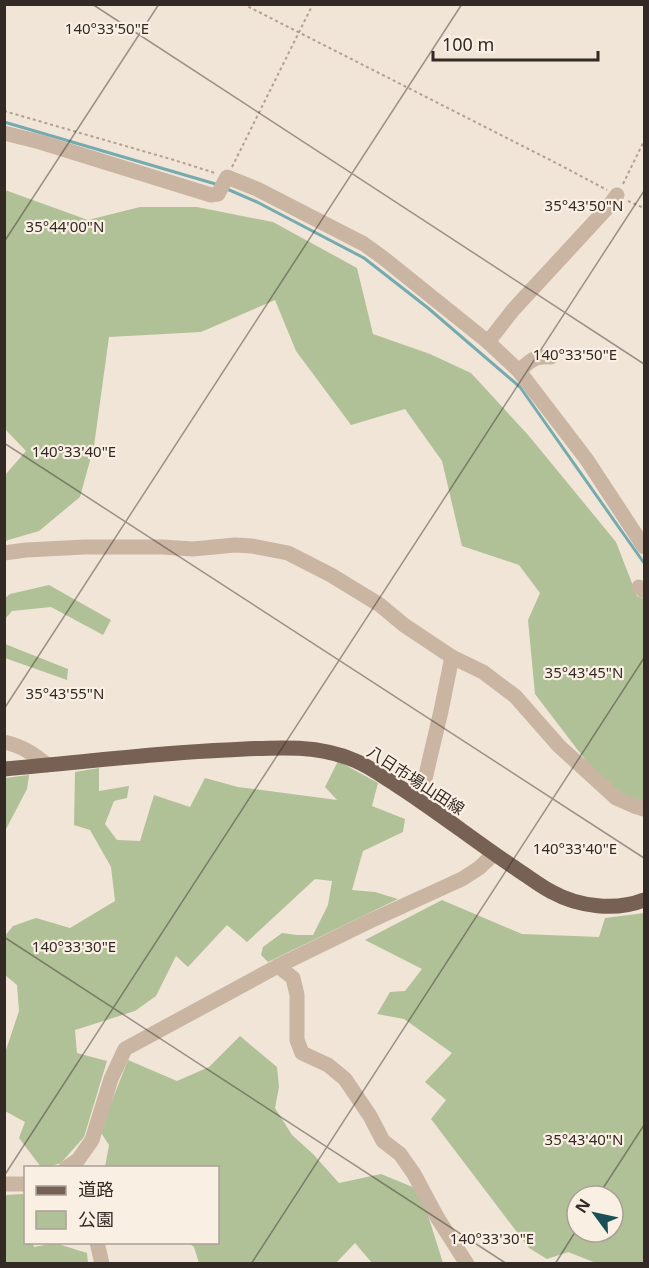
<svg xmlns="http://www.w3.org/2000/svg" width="649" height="1268" font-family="'Noto Sans','Noto Sans JP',sans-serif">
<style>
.green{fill:#b1c197;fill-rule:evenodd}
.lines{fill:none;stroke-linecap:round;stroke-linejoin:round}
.stream{stroke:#75abaf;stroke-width:3}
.path{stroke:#b59f8d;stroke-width:2;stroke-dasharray:3 3;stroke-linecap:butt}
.minor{stroke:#cab5a3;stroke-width:15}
.major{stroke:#776155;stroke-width:15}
.ticks{fill:none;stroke:#342a25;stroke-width:1.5;stroke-opacity:0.45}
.labels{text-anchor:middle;stroke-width:4.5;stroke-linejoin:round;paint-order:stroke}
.street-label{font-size:16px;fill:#342a25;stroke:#f9efe3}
.ticks-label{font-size:15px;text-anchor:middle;fill:#342a25;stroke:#f9efe3;stroke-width:4.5;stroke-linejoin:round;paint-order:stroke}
</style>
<rect width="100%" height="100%" fill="#f1e5d7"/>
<!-- green -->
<g class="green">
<polygon points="5,190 88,220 140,207 197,207 273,222 357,268 373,334 430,354 471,373 529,436 616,542 637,596 644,599 644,808 612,795 535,694 528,620 540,593 519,565 462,546 442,461 405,409 351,425 296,351 275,300 201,332 109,337 94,446 80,497 39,531 5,541 5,475 26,451 5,429"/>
<polygon points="49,585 111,620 103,635 51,607 12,611 5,619 5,598 10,594"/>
<polygon points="5,644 68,669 67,680 5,658"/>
<polygon points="338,761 378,783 372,806 405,819 403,832 363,851 352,890 375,892 398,899 268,962 261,955 263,947 282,933 297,935 313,935 328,905 332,881 315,879 247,942 227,925 188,967 176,956 156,996 135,1011 75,1030 77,1053 107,1061 84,1137 61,1163 48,1167 41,1167 19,1138 25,1122 5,1111 5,1053 19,1011 17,985 5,975 4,937 13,926 36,918 70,928 115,901 111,867 90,830 74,825 75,772 99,768 99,791 129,786 127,798 114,801 105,824 117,840 140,841 154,795 190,807 205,778 238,787 337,800 325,787"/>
<polygon points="29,775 27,789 5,831 5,778"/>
<path d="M442,900L522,934L599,937L605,918L644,913V1263H596L568,1252L547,1259L529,1248L431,1119L446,1100L425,1082L452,1053L404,1019L377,1014L390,992L405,991L422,969L365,940ZM577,1196H613V1232H577Z"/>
<polygon points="240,1036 277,1067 279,1087 275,1108 292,1135 313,1154 339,1183 381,1174 420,1190 443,1263 372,1263 355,1243 336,1263 199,1263 194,1247 189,1243 218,1242 218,1168 105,1167 109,1145 100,1131 128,1060 177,1081 209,1067"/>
<polygon points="23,1194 26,1205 26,1242 33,1243 34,1247 55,1243 87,1253 88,1263 5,1263 5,1195"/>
</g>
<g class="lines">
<!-- stream -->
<g class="stream">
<polyline points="4,122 219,185"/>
<polyline points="227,189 257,202 364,258 428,308 520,387 644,563"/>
</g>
<!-- path -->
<g class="path">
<polyline points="243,4 560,165 607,190"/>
<polyline points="4,111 174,160 215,173"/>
<polyline points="232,167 313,4"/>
<polyline points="623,184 644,141"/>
<polyline points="628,201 644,208"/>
</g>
<!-- minor -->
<g class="minor">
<polyline points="4,133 40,142 211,195 218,194 227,177 257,189 364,244 382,257 488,342 519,371 587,460 644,547"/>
<polyline points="488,342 513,310 609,206 617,195"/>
<path d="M519,371C531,360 534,356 551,357"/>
<polyline points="4,553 26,550 85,547 162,547 193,549 235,545 252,546 288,553 331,575 380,605 404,625 452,657 483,672 515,696 559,746 616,798 634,806 644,809"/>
<polyline points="639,587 644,591"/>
<path d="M4,742C22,746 34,754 47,765"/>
<polyline points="420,800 441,711 452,657"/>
<polyline points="278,966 293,978 297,995 297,1040 302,1053 328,1065 345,1079 370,1116 383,1141 400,1154 414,1174 437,1217 467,1264"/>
<polyline points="66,1168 78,1160 92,1140 111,1079 125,1049 278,966 370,921 462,879 479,868 494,854"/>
<polyline points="4,1184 26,1184"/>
<polyline points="97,1242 102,1264"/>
</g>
<!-- major -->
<path class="major" d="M4,769C78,763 152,753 226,750C269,748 315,743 356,761C370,767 382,776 395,784C437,811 476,842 518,870C529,877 540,886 552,892C579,907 616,911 644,900"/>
</g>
<!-- ticks -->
<path class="ticks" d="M92,4L644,364M4,242L159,4M4,443L644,858M4,709L462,4M4,937L507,1264M4,1176L644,191M598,1196L644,1125M251,1264L644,658M555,1264L577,1229"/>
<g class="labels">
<!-- street labels -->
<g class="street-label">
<text transform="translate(416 780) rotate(33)" y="6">八日市場山田線</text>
</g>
</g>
<g class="ticks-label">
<text x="107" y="34">140°33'50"E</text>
<text x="584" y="211">35°43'50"N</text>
<text x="65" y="232">35°44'00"N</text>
<text x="575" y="360">140°33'50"E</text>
<text x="74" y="457">140°33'40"E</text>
<text x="584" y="678">35°43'45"N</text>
<text x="65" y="699">35°43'55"N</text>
<text x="575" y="854">140°33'40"E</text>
<text x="74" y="952">140°33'30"E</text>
<text x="584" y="1145">35°43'40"N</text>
<text x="492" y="1244">140°33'30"E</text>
</g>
<!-- border -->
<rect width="649" height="1268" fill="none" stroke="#342a25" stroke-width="12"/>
<!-- legend -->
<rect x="24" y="1166" width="195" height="78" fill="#f9efe3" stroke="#aaa097" stroke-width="1.5"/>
<rect x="36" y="1186" width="30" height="9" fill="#776155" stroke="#aaa097" stroke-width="1.5"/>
<text x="78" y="1196" font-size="18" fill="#342a25">道路</text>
<rect x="36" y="1211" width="30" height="18" fill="#b1c197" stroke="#aaa097" stroke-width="1.5"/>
<text x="78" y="1226" font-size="18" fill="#342a25">公園</text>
<!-- north arrow -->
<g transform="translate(595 1214) rotate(303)"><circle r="28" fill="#f9efe3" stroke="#aaa097" stroke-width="1.5"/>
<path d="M0-4.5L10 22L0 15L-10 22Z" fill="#1a5156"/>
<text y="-9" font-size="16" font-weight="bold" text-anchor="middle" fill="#342a25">N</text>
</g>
<!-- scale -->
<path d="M433 51v9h165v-9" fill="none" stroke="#342a25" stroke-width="3"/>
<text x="442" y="51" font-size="18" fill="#342a25" stroke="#f9efe3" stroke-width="4.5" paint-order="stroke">100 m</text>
</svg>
